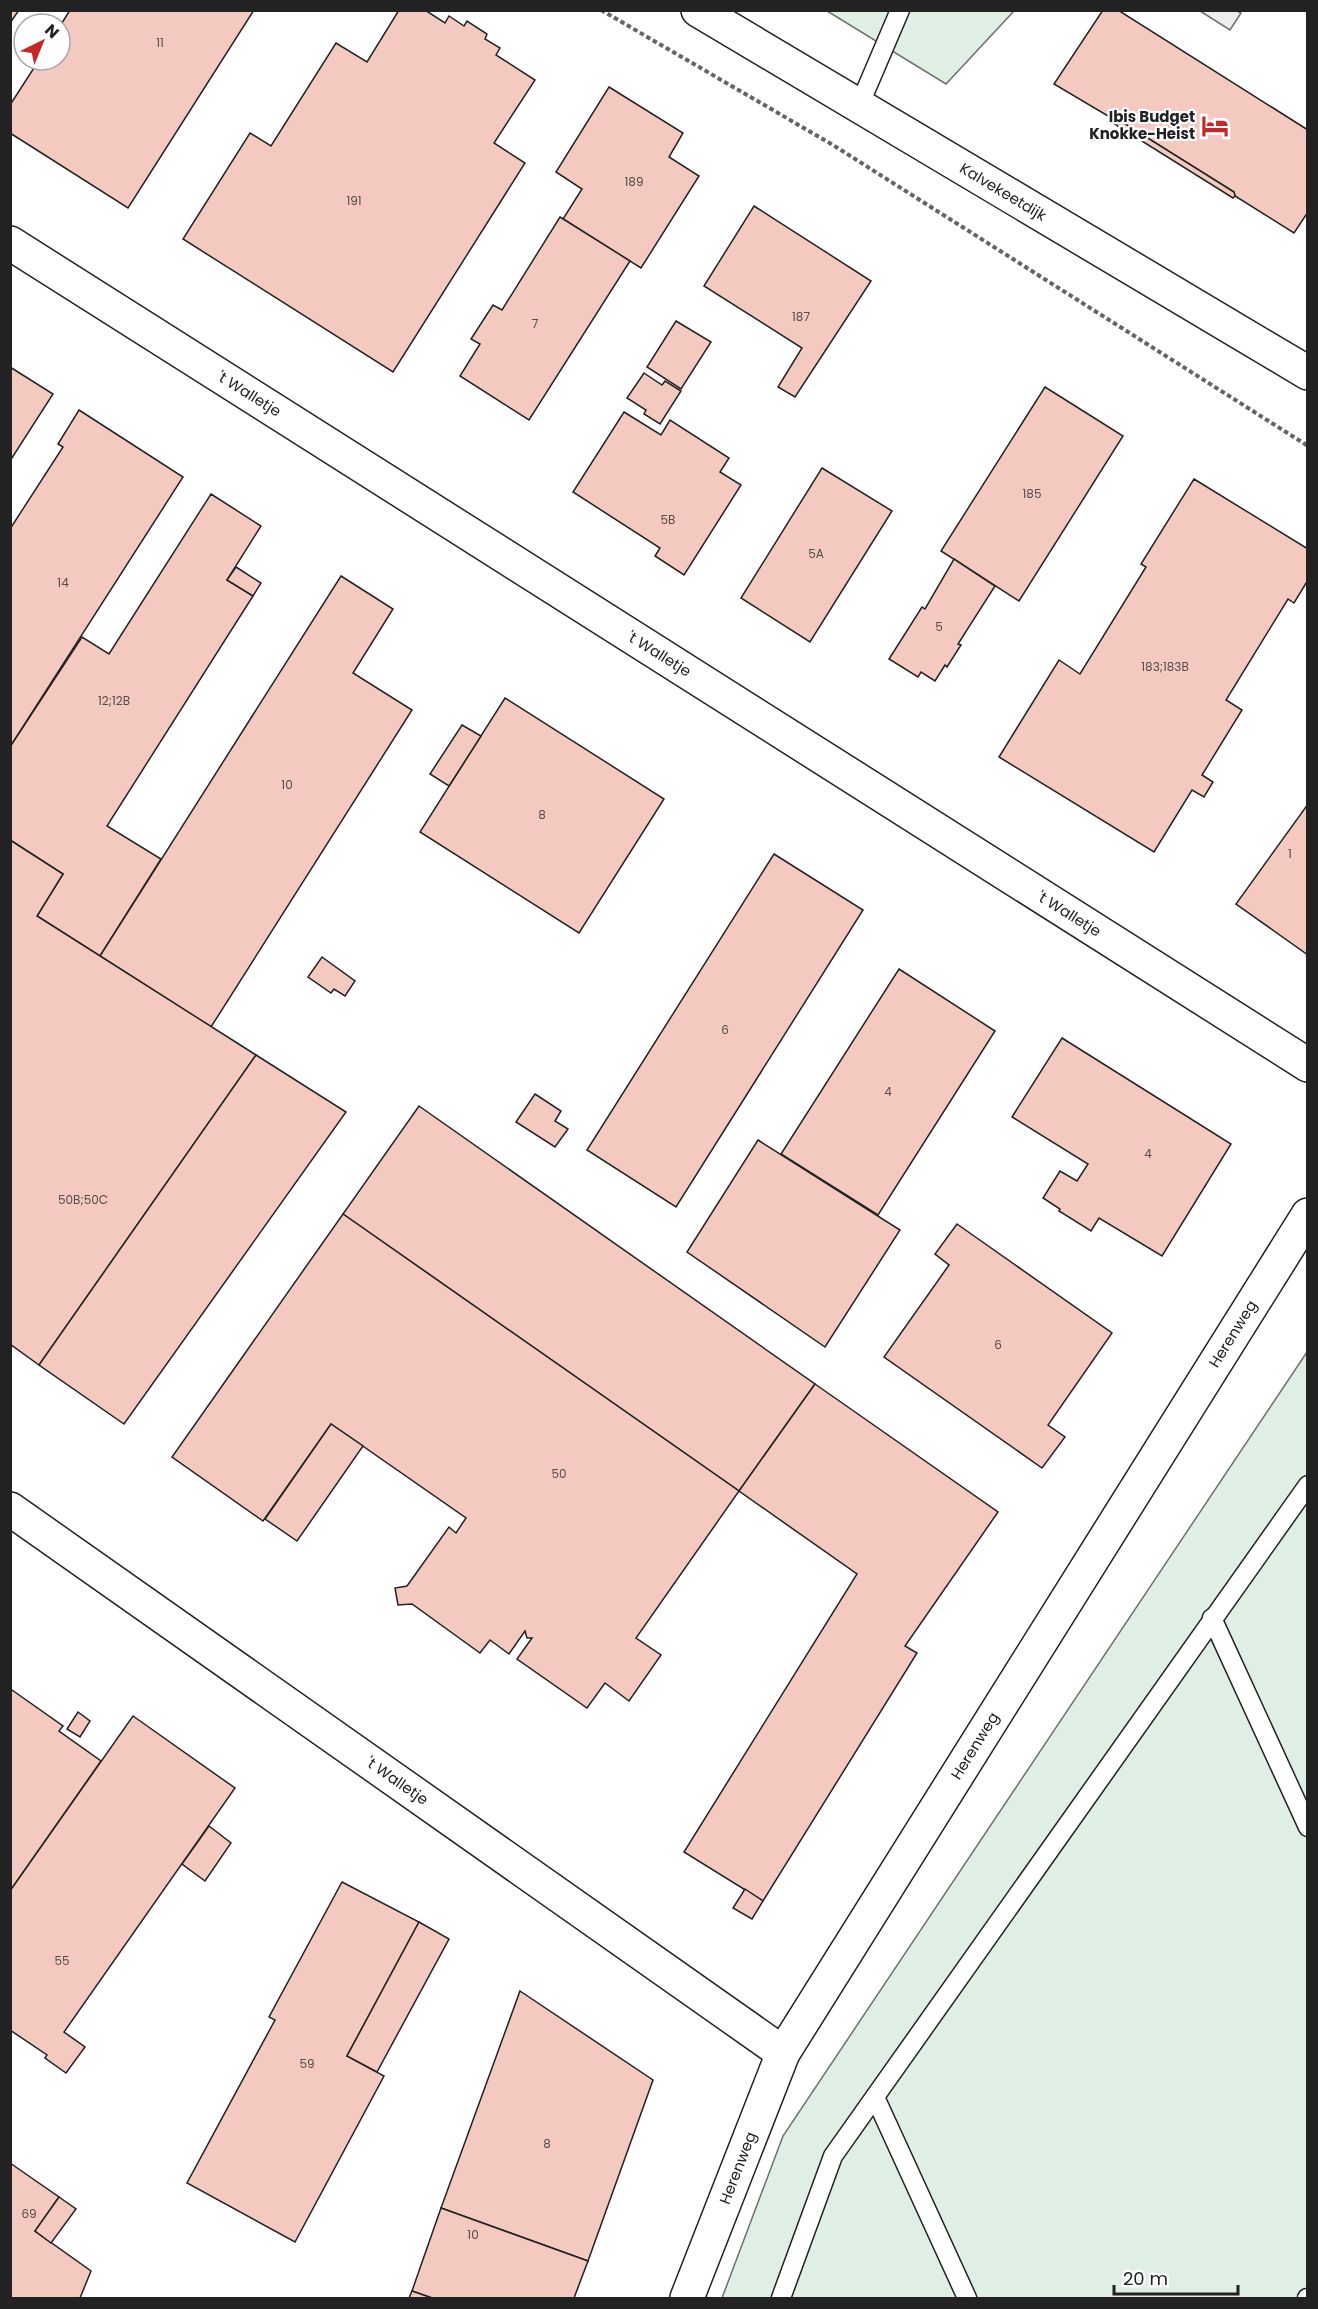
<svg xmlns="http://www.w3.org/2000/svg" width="1318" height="2309" font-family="Poppins,sans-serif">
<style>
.green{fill:#e0efe3;stroke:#6f6f6f;stroke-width:1.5}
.parking{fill:#ededed;stroke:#6f6f6f;stroke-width:1.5}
.building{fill:#f3c9c0;stroke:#222;stroke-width:1.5}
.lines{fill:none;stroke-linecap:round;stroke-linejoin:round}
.lane-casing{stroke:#222;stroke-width:21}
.street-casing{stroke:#222;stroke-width:36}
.secondary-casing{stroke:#222;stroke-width:36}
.path{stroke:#646464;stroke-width:4;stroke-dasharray:4.5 3;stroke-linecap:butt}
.lane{stroke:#fff;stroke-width:18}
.street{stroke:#fff;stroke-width:33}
.secondary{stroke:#fff;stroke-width:33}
.labels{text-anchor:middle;stroke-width:4.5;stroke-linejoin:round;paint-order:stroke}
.number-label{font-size:12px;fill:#564c4a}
.poi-label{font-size:15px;font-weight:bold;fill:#222;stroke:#fff;text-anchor:end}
.street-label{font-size:15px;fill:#222;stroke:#fff}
</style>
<rect width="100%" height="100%" fill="#fff"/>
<!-- green -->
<g class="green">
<polygon points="827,11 1014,11 946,84"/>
<polygon points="1307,1352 1307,2298 722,2298 783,2136"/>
</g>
<!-- parking -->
<polygon class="parking" points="1200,11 1237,11 1241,13 1230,30"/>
<!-- building -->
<g class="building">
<polygon points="10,10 19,10 10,23"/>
<polygon points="70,10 254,10 128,208 10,133 10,105 39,60 60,60 60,26"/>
<polygon points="399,10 425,10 445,23 449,16 464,26 467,21 487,34 485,39 500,48 496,55 535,80 494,143 525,163 393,372 183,239 250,133 271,146 336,43 367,62"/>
<polygon points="1103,10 1118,10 1308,130 1308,212 1294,233 1235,196 1234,192 1119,120 1118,122 1054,84"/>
<polygon points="609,87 683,133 669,157 699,176 641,268 563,219 582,189 556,172"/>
<polygon points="1115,120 1118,122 1119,120 1234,192 1235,196 1233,198 1113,123"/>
<polygon points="754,206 871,281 795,397 778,387 802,348 704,286"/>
<polygon points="560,217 630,261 529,420 460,376 480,344 471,339 493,305 502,310"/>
<polygon points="676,321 711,342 681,389 647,367"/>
<polygon points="10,367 53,394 10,461"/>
<polygon points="644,373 662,385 665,381 681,391 660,424 644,414 646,410 627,398"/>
<polygon points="1045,387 1123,436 1019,601 941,551"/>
<polygon points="79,410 183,477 10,747 10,529 63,447 58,444"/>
<polygon points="624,412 661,435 670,420 729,458 720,472 741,485 684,575 655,556 660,548 573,492"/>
<polygon points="822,468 892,511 810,642 741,598"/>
<polygon points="1194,479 1308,549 1308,580 1294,603 1288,599 1226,700 1242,710 1202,775 1213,782 1204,797 1192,790 1154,852 999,757 1059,660 1080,674 1146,567 1141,564"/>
<polygon points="211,494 261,526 227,580 253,596 107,826 161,859 100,956 37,916 63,874 10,840 10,747 82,637 109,654"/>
<polygon points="954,559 995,586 958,644 961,645 947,667 945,665 935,681 921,672 918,677 889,659 922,607 925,609"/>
<polygon points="236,567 261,583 253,596 227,580"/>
<polygon points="341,576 393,609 353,673 412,710 211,1027 100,956"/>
<polygon points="505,698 664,799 579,933 420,832"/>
<polygon points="462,725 481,736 449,786 430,774"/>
<polygon points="1308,804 1308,955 1236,904"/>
<polygon points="10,840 63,874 37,916 256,1055 39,1365 10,1344"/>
<polygon points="774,854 863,910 676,1207 587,1150"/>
<polygon points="322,957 355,981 345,996 334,989 331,993 308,977"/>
<polygon points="899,969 995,1031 878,1215 781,1154"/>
<polygon points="1062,1038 1231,1144 1162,1256 1099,1218 1091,1231 1059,1211 1060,1209 1043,1198 1060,1171 1077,1181 1088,1164 1012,1117"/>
<polygon points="256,1055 346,1112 124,1424 39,1365"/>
<polygon points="535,1094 561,1111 555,1121 568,1129 555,1147 516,1122"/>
<polygon points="419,1106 815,1384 739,1491 343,1214"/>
<polygon points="758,1140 900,1230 825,1347 687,1252"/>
<polygon points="343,1214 739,1491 636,1638 661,1655 629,1701 605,1683 587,1708 517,1659 532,1638 527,1638 525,1631 509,1654 490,1640 480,1653 412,1604 398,1605 395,1588 407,1586 449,1527 456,1533 466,1518 331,1424 263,1521 172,1457"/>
<polygon points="957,1224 1112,1333 1048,1425 1065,1437 1042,1468 884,1357 949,1265 935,1254"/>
<polygon points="815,1384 998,1512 905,1646 917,1653 763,1901 684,1852 857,1574 739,1491"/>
<polygon points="331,1424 363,1446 297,1541 265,1519"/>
<polygon points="12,1690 63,1726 59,1731 101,1761 10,1891 10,1693"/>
<polygon points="78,1712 90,1721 80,1737 67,1729"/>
<polygon points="133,1716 235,1788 64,2032 85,2047 66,2073 45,2058 47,2055 10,2030 10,1891"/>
<polygon points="209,1826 231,1843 205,1881 182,1864"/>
<polygon points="342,1882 419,1922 347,2056 384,2076 295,2242 187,2183 275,2020 269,2017"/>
<polygon points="745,1889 763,1901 752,1919 733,1908"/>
<polygon points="419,1922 449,1939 377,2072 347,2056"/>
<polygon points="520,1991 653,2080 588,2261 441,2208"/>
<polygon points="10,2163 59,2197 35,2231 91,2271 80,2298 10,2298"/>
<polygon points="59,2197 76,2209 51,2243 35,2231"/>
<polygon points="441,2208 588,2261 574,2298 432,2298 412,2291"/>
<polygon points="412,2291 432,2298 409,2298"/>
</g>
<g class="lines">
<defs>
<g id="lane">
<polyline points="859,106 900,10"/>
<polyline points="1212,1618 1308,1827"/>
<polyline points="875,2097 967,2298"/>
<polyline points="781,2298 833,2156 1308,1485"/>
<polyline points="1307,2298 1308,2298"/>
</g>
<g id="street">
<polyline points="10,243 1308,1065"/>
<polyline points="10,1509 783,2053"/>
<polyline points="687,2298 783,2053 1308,1215"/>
</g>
<polyline id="secondary" points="698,10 1308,373"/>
</defs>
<!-- lane casing -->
<use href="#lane" class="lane-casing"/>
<!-- street casing -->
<use href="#street" class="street-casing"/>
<!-- secondary casing -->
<use href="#secondary" class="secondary-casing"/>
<!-- path -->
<polyline class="path" points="601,10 833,145 1308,446"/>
<!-- lane -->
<use href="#lane" class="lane"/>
<!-- street -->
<use href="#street" class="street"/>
<!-- secondary -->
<use href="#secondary" class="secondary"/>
</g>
<!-- icons -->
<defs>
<symbol id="hotel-bare" viewBox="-9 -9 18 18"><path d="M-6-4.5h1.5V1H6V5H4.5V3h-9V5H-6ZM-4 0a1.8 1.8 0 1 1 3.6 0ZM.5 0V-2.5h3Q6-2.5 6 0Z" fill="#c62828" stroke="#fff" stroke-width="2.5" paint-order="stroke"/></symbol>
</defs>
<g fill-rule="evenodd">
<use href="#hotel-bare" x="1196" y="107" width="38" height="38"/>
</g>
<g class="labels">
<!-- number labels -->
<g class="number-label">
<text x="160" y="47">11</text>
<text x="634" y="186">189</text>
<text x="354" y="205">191</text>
<text x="801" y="321">187</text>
<text x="535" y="328">7</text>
<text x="1032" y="498">185</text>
<text x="668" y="524">5B</text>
<text x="816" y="558">5A</text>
<text x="63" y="587">14</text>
<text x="939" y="631">5</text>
<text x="1165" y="671">183;183B</text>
<text x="114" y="705">12;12B</text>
<text x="287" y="789">10</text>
<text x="542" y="819">8</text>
<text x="1290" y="858">1</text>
<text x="725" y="1034">6</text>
<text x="888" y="1096">4</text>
<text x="1148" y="1158">4</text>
<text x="83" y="1204">50B;50C</text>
<text x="998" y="1349">6</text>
<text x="559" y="1478">50</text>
<text x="62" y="1965">55</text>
<text x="307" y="2068">59</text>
<text x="547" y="2148">8</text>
<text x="29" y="2218">69</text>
<text x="473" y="2239">10</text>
</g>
<!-- poi labels -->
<g class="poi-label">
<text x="1195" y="122">Ibis Budget<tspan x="1195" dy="17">Knokke-Heist</tspan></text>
</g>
<!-- street labels -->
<g class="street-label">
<text transform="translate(1003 192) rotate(31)" y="5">Kalvekeetdijk</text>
<text transform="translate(249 394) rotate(32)" y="5">'t Walletje</text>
<text transform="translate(659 654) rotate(32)" y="5">'t Walletje</text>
<text transform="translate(1069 914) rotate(32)" y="5">'t Walletje</text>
<text transform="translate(1233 1334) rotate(-58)" y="5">Herenweg</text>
<text transform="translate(975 1746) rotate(-58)" y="5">Herenweg</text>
<text transform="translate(397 1781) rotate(35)" y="5">'t Walletje</text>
<text transform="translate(738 2168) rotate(-69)" y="5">Herenweg</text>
</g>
</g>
<!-- border -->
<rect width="1318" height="2309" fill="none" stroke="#222222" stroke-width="24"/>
<!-- north arrow -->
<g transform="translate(42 42) rotate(43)"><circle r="28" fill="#ffffff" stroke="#a7a7a7" stroke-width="1.5"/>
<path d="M0-4.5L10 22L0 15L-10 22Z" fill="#c62828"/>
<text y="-9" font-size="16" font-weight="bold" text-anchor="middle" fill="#222222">N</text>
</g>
<!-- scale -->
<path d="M1114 2285v9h124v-9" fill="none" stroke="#222222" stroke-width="3"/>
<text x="1123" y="2285" font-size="18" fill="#222222" stroke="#ffffff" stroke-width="4.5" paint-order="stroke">20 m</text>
</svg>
